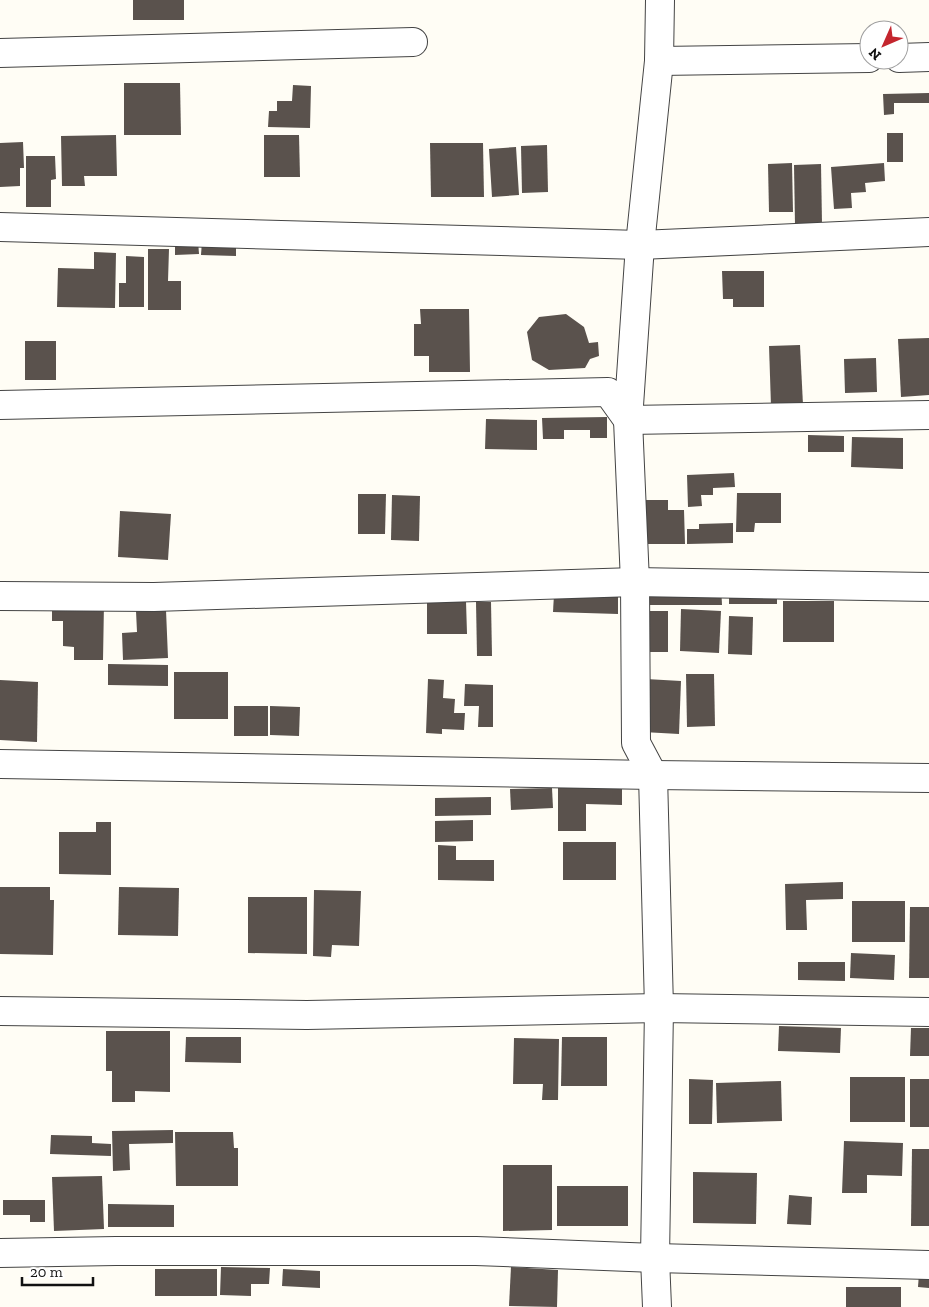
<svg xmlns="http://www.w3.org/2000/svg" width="929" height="1307" font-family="'Zilla Slab',serif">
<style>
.building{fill:#5a524d}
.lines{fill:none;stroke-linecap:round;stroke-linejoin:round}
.minor-casing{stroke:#444;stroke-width:30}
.minor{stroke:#fff;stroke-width:28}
</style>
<rect width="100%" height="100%" fill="#fffdf5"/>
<!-- building -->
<g class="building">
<rect x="133" y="0" width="51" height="20"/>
<polygon points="124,83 180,83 181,135 124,135"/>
<polygon points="293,85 311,86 310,128 268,127 269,111 277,111 277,101 292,101"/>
<polygon points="929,93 929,103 894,103 894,114 884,115 883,94"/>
<rect x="887" y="133" width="16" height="29"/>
<polygon points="116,135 117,176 84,176 85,186 62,186 61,136"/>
<polygon points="264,135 299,135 300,177 264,177"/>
<polygon points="23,142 24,168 20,168 20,186 0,187 0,143"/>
<polygon points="430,143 483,143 484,197 431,197"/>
<polygon points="547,145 548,192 522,193 521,146"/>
<polygon points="516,147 519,195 492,197 489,149"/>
<polygon points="26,156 55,156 56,179 51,180 51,207 26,207"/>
<polygon points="792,163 793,212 769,212 768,164"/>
<polygon points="884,163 885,181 865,183 866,192 851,193 852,208 834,209 831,167"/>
<polygon points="821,164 822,224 795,225 794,165"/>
<polygon points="198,241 199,254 175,255 175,242"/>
<polygon points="202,241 236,242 236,256 201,255"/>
<polygon points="148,249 169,249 168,281 181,281 181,310 148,310"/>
<polygon points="94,252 116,253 115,308 57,307 58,268 94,269"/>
<polygon points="126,256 144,257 144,307 119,307 119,283 126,283"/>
<polygon points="722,271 764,271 764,307 733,307 733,299 723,299"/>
<polygon points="420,309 469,309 470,372 429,372 429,356 414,356 414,324 421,324"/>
<polygon points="566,314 584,327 589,343 598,342 599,356 590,359 585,368 549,370 532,360 527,332 539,317"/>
<polygon points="929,338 929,395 901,397 898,339"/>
<rect x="25" y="341" width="31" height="39"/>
<polygon points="800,345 803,405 771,406 769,346"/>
<polygon points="876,358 877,392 845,393 844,359"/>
<polygon points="607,417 607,438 590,438 590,430 564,430 564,439 543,439 542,418"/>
<polygon points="486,419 537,420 537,450 485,449"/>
<polygon points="808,435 844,436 844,452 808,452"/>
<polygon points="852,437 903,438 903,469 851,467"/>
<polygon points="734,473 735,487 713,488 713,495 701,495 702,506 688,507 687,475"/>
<polygon points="737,493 781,493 781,523 755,523 754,532 736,532"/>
<polygon points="358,494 386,494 385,534 358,534"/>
<polygon points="392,495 420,496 419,541 391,540"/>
<polygon points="642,500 668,500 668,510 684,510 685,544 643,544"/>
<polygon points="120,511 171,514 168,560 118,557"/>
<polygon points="733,523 733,543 687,544 687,529 699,529 699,524"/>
<polygon points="642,585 721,585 722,605 642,605"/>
<rect x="729" y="586" width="48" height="18"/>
<polygon points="554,594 618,596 618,614 553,612"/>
<polygon points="427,601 466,601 467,634 427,634"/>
<rect x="783" y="601" width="51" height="41"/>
<polygon points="52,602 104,603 103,660 74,660 74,647 63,646 63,621 52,621"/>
<polygon points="476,602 491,602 492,656 477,656"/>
<polygon points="681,609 721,611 719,653 680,651"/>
<polygon points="166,610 168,658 123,660 122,633 137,632 136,611"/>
<rect x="641" y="611" width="27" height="41"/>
<polygon points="729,616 753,617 752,655 728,654"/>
<polygon points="108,664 168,665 168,686 108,685"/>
<rect x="174" y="672" width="54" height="47"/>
<polygon points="686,674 714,674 715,726 687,727"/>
<polygon points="428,679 444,680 443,698 455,699 454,713 465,713 464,730 442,729 442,734 426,733"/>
<polygon points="646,679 681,681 679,734 643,732"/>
<polygon points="0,680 38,682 37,742 0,740"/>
<polygon points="465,684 493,685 493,727 478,727 479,706 464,706"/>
<rect x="234" y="706" width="34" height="30"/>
<polygon points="270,706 300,707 299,736 270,735"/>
<polygon points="558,786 622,787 622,805 586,804 586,831 558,831"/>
<polygon points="552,788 553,808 511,810 510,789"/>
<polygon points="491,797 491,815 435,816 435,798"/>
<polygon points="473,820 473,841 435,842 435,821"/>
<polygon points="96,822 111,822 111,875 59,874 59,832 96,832"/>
<rect x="563" y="842" width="53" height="38"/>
<polygon points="438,845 456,846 456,860 494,860 494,881 438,880"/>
<polygon points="843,882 843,899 806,900 807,930 786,930 785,884"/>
<polygon points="0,887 50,887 50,900 54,900 53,955 0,954"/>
<polygon points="119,887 179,888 178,936 118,935"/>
<polygon points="314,890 361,891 359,946 332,945 331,957 313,956"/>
<polygon points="248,897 307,897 307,954 248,953"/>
<rect x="852" y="901" width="53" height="41"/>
<polygon points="910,907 929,907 929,978 909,978"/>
<polygon points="851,953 895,955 894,980 850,978"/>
<polygon points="798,962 845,962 845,981 798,980"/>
<polygon points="779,1026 841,1028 840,1053 778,1051"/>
<polygon points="911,1028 929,1028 929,1056 910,1056"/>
<polygon points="106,1031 170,1031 170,1092 135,1091 135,1102 112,1102 112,1071 106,1071"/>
<polygon points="186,1037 241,1037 241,1063 185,1062"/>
<polygon points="562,1037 607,1037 607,1086 561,1086"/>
<polygon points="514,1038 559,1039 558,1100 542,1100 543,1084 513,1084"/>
<rect x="850" y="1077" width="55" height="45"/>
<polygon points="689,1079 713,1080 712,1124 689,1124"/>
<rect x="910" y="1079" width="19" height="48"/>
<polygon points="781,1081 782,1121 717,1123 716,1083"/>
<polygon points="173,1130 173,1143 129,1144 130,1170 113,1171 112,1131"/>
<polygon points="175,1132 233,1132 234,1148 238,1148 238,1186 176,1186"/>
<polygon points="51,1135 92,1136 92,1143 111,1144 111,1156 50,1154"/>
<polygon points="844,1141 903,1143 902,1176 867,1175 867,1193 842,1193"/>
<polygon points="912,1149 929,1149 929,1226 911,1226"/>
<polygon points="503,1165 552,1165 552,1230 503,1231"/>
<polygon points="693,1172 757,1173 756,1224 693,1223"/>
<polygon points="102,1176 104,1229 54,1231 52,1177"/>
<rect x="557" y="1186" width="71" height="40"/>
<polygon points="789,1195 812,1197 811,1225 787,1224"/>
<polygon points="3,1200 45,1200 45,1222 30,1222 30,1215 3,1215"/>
<polygon points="108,1204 174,1205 174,1227 108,1227"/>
<polygon points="221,1267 270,1268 269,1284 251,1284 251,1296 220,1295"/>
<polygon points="511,1267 558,1270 557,1307 509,1306"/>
<rect x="155" y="1269" width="62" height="27"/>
<polygon points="283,1269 320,1271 320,1288 282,1286"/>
<polygon points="919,1273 929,1273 929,1288 918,1287"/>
<rect x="846" y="1287" width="55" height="20"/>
</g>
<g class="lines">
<defs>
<g id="minor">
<polyline points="0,53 413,42"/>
<polyline points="899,58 929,57"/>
<polyline points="659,61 869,58"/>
<polyline points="0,227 640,245 929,232"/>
<polyline points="0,405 608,392 628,420 929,415"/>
<polyline points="0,596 154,597 635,582 929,587"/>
<polyline points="0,764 653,775 929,778"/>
<polyline points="0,1011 307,1015 659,1008 929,1012"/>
<polyline points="0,1253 116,1251 476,1251 655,1258 929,1265"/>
<polyline points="657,1307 655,1258 659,1008 653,775 636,743 635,582 628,420 640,245 659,61 660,0"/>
</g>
</defs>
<!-- minor casing -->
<use href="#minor" class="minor-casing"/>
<!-- minor -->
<use href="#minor" class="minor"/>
</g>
<!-- north arrow -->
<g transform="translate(884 45) rotate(225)"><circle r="24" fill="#ffffff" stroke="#a0a0a0"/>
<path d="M0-4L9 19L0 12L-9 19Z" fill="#c4262e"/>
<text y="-8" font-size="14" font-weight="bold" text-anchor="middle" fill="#111111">N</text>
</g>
<!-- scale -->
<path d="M22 1277v8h71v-8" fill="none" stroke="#111111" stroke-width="2.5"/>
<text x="30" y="1277" font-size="15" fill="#111111" stroke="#ffffff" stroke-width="4" paint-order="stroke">20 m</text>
</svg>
